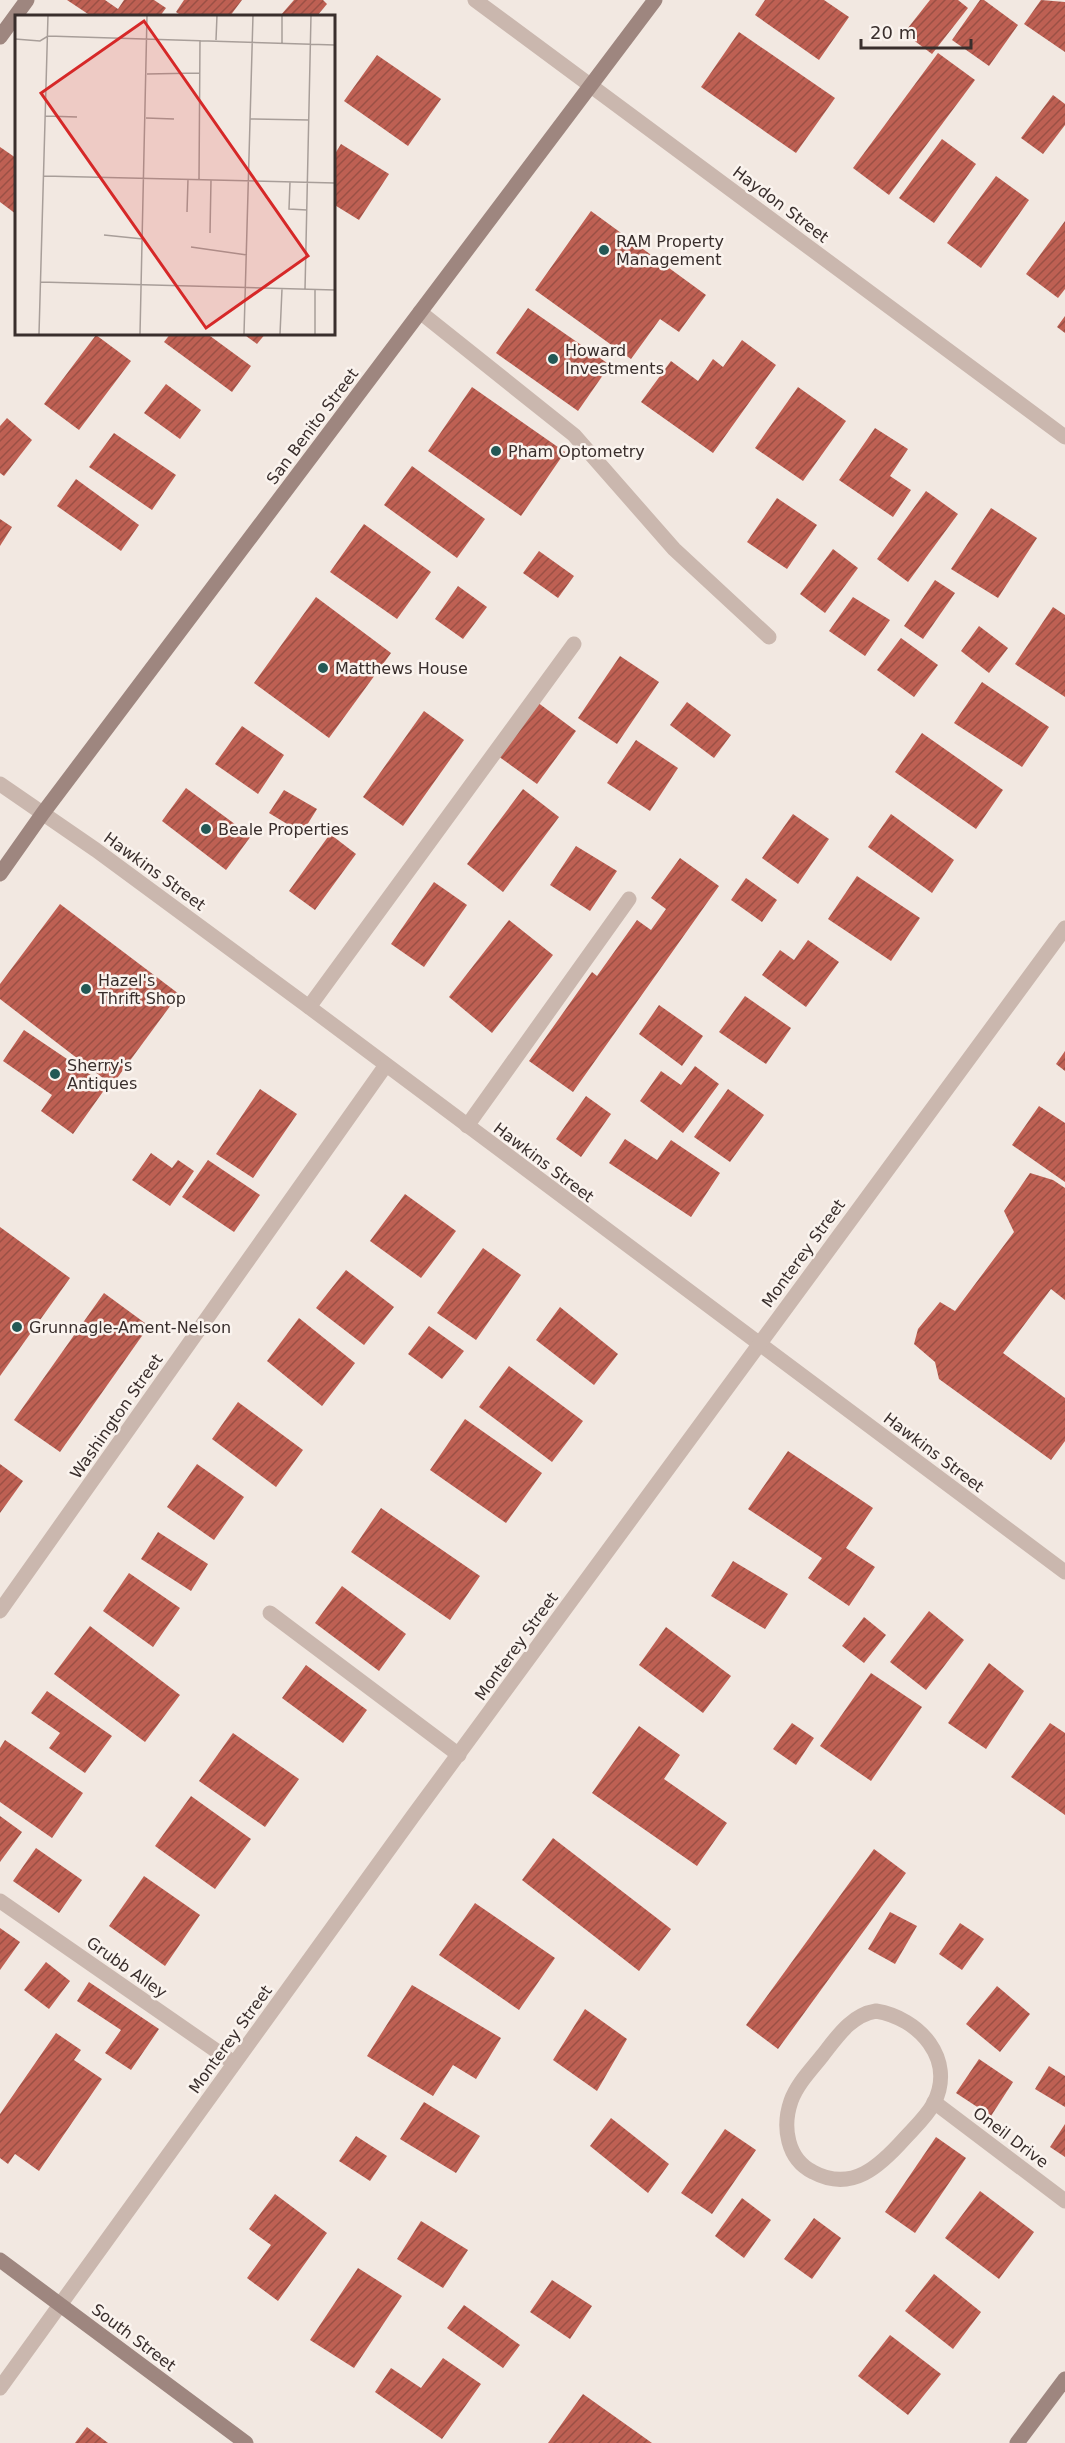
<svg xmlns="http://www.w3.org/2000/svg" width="1065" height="2443" font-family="'DejaVu Sans',sans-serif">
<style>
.building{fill:url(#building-hatch)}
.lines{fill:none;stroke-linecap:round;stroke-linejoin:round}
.lane{stroke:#cab7ae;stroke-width:15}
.street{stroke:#cab7ae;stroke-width:15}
.secondary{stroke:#9e867f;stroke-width:15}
.poi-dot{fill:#235855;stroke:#faf3ee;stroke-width:2}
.labels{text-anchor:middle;stroke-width:5;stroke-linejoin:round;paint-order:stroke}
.street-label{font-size:16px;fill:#392e2c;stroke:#faf3ee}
.poi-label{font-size:16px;fill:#392e2c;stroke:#faf3ee;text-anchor:start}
.inset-road{fill:none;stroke:#a89e99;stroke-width:1.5}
.view{fill:#d62828;fill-opacity:0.15;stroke:#d62828;stroke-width:3}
.inset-edge{fill:none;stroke:#392e2c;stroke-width:3}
</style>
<defs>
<pattern id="building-hatch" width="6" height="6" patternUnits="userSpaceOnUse" patternTransform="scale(1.5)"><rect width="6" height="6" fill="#be6053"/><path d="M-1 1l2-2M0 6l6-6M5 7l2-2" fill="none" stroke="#9b5045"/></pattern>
</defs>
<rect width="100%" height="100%" fill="#f2e8e1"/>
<!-- building -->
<g class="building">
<polygon points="67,0 105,0 118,9 124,0 154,0 166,8 160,16 91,16"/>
<polygon points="184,0 242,0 230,16 182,16 176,12"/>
<polygon points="294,0 323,0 327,4 317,16 280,16"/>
<polygon points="765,0 824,0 849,17 819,60 755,15"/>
<polygon points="930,0 958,0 968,8 932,54 904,33"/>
<polygon points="980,0 984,0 1018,25 989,66 952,40"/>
<polygon points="1041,0 1065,2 1065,52 1024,24"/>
<polygon points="739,32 835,98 796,153 701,87"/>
<polygon points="938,53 975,80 889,195 853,168"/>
<polygon points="377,55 441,99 408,146 344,101"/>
<polygon points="1053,95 1065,104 1065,125 1043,154 1021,138"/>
<polygon points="942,139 976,164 934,223 899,198"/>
<polygon points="341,144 389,174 359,220 333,204 333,157"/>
<polygon points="0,147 16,158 16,214 0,202"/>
<polygon points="996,176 1029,200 981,268 947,243"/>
<polygon points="591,211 706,295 679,332 660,319 631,359 535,290"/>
<polygon points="1065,221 1065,289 1058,298 1026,274"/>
<polygon points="528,308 610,365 578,411 496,353"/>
<polygon points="1065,316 1065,333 1057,327"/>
<polygon points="171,333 206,333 251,366 232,392 164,342"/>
<polygon points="242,333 266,333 257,344"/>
<polygon points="96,335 131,361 79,430 44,404"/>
<polygon points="742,340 776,365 713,453 641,402 671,361 698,381 713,359 723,367"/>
<polygon points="166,384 201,410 180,439 144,413"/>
<polygon points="472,387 565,452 521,516 428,451"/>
<polygon points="798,387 846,421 803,481 755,448"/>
<polygon points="7,418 32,440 4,476 0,473 0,426"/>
<polygon points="875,428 908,449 890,476 911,490 893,517 839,480"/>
<polygon points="114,433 176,475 152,510 89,467"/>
<polygon points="412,466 485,519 457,558 384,505"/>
<polygon points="76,479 139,525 121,551 57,506"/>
<polygon points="926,491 958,514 908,582 877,559"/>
<polygon points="777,498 817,525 787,569 747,542"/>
<polygon points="991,508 1037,538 998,598 951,569"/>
<polygon points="0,519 12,527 0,546"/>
<polygon points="364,524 431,572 397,619 330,572"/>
<polygon points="833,549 858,568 825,613 800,594"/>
<polygon points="539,551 574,576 558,598 523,573"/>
<polygon points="935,580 955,593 923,639 904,626"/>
<polygon points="458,586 487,607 463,639 435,619"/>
<polygon points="316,597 391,653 329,738 254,683"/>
<polygon points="853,597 890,620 865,656 829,631"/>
<polygon points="1053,607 1065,615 1065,697 1015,664"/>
<polygon points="979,626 1008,648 989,673 961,651"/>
<polygon points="901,638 938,665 914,697 877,670"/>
<polygon points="620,656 659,682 617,744 578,718"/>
<polygon points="982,682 1049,727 1022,767 954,723"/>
<polygon points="537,702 576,731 537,784 498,756"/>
<polygon points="687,702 731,735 714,758 670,725"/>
<polygon points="424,711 464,740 403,826 363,797"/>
<polygon points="242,726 284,755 258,794 215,764"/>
<polygon points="922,733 1003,790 976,829 895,772"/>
<polygon points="636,740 678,768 650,811 607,783"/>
<polygon points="186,788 251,836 226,870 162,821"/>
<polygon points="523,789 559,817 503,892 467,864"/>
<polygon points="284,790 317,809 302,833 269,813"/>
<polygon points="793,814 829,839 798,884 762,858"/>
<polygon points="891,814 954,860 932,893 868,847"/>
<polygon points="330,834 356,854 315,910 289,891"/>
<polygon points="576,846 617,871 590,911 550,885"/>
<polygon points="680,858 719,886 573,1092 529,1061 592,972 597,976 637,920 651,930 666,909 651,898"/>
<polygon points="857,876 920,918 891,961 828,919"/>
<polygon points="746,878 777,900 762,922 731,900"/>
<polygon points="434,882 467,905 424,967 391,944"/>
<polygon points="60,904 179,994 112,1085 0,999 0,984"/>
<polygon points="509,920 553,955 492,1033 449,997"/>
<polygon points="808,940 839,962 806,1007 762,975 780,950 794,960"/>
<polygon points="745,996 791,1028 766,1064 719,1032"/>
<polygon points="659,1005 703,1036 682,1066 639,1034"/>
<polygon points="24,1030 107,1086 73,1134 41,1111 52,1095 3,1061"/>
<polygon points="1065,1051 1065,1071 1056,1064"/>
<polygon points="695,1066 719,1084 683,1133 640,1101 661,1071 681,1085"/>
<polygon points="260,1089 297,1114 253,1178 216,1154"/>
<polygon points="728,1089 764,1115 730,1162 694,1137"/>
<polygon points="586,1096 611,1114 581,1157 556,1139"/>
<polygon points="1039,1106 1065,1123 1065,1182 1012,1145"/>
<polygon points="625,1139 657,1160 671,1140 720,1173 691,1217 609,1163"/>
<polygon points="151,1153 172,1168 178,1160 194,1171 170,1206 132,1180"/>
<polygon points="208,1160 260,1195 234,1232 182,1197"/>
<polygon points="1030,1173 1053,1180 1065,1188 1065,1300 1051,1289 1003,1353 1065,1398 1065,1441 1051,1460 939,1379 935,1362 914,1344 918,1329 940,1302 955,1311 1014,1232 1004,1211"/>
<polygon points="405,1194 456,1231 421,1278 370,1241"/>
<polygon points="0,1227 70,1278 0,1376"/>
<polygon points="483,1248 521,1275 476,1340 437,1313"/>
<polygon points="346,1270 394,1307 364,1345 316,1308"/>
<polygon points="104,1293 149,1326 60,1452 14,1420"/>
<polygon points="560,1307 618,1354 594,1385 536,1340"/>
<polygon points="299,1318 355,1363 322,1406 267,1361"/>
<polygon points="429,1326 464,1351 442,1379 408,1354"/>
<polygon points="509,1366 583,1421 552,1462 479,1407"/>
<polygon points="238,1402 303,1450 276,1487 212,1439"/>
<polygon points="465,1419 542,1473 506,1523 430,1470"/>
<polygon points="788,1451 873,1508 846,1548 875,1567 849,1606 808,1578 822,1558 748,1509"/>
<polygon points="0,1464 23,1481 0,1513"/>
<polygon points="197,1464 244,1497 214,1540 167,1507"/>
<polygon points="381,1508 480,1576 450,1620 351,1552"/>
<polygon points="158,1532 208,1564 191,1591 141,1559"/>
<polygon points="733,1561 788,1594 765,1629 711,1596"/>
<polygon points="129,1573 180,1608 153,1647 103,1611"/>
<polygon points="342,1586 406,1634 379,1671 315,1623"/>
<polygon points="929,1611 964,1640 926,1690 890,1662"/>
<polygon points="864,1617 886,1635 864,1663 842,1646"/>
<polygon points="90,1626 180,1695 145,1742 54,1674"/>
<polygon points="666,1627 731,1676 703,1713 639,1665"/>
<polygon points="989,1663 1024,1691 986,1749 948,1723"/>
<polygon points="306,1665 367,1710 343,1743 282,1698"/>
<polygon points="871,1673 922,1707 871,1781 820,1746"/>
<polygon points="47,1691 112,1736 85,1773 49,1748 60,1733 31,1713"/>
<polygon points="792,1723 814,1738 796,1765 773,1749"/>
<polygon points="1050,1723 1065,1733 1065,1815 1011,1777"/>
<polygon points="639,1726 680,1755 664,1779 727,1823 697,1866 592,1793"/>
<polygon points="233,1733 299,1779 265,1827 199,1781"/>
<polygon points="5,1740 83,1793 52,1838 0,1802 0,1748"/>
<polygon points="191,1796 251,1839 215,1889 155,1846"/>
<polygon points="0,1816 22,1832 0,1862"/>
<polygon points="553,1838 671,1929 639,1971 522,1880"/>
<polygon points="36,1848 82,1880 59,1913 13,1881"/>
<polygon points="874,1849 906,1873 778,2049 746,2025"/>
<polygon points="144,1876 200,1915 165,1966 109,1926"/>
<polygon points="475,1903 555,1958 519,2010 439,1955"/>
<polygon points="890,1912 917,1926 895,1964 868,1949"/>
<polygon points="960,1923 984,1939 962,1970 939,1954"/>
<polygon points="0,1928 20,1942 0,1970"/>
<polygon points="46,1962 70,1981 49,2009 24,1990"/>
<polygon points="89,1982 159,2029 131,2070 105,2053 121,2030 77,2001"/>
<polygon points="412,1985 501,2038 476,2079 453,2065 433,2096 367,2056"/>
<polygon points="997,1986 1030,2014 1000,2052 966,2024"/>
<polygon points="585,2009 627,2039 597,2091 553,2060"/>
<polygon points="56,2033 81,2050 74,2060 102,2079 39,2171 15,2154 8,2164 0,2158 0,2114"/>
<polygon points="979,2059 1013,2082 991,2116 956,2093"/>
<polygon points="1049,2066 1065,2076 1065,2107 1035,2089"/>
<polygon points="424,2102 480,2136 456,2173 400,2139"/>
<polygon points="611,2118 669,2164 648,2193 590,2146"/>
<polygon points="1065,2124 1065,2157 1050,2147"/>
<polygon points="725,2129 756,2150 712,2214 681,2193"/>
<polygon points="356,2136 387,2156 370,2181 339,2161"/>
<polygon points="936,2137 966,2158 915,2233 885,2212"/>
<polygon points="980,2191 1034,2232 999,2279 945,2238"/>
<polygon points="275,2194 327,2233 278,2301 247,2278 271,2245 249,2229"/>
<polygon points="742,2198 771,2220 744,2258 715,2236"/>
<polygon points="814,2218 841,2238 812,2279 784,2259"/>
<polygon points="421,2221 468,2250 443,2288 397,2259"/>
<polygon points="358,2268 402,2296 354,2368 310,2340"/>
<polygon points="934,2274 981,2312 953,2349 905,2311"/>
<polygon points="552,2280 592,2306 570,2339 530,2312"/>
<polygon points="464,2305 520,2345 503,2368 447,2328"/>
<polygon points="890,2335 941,2374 908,2415 858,2376"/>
<polygon points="443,2358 481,2384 442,2439 375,2392 391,2368 421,2388"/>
<polygon points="583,2394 652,2443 548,2443"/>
<polygon points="87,2427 108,2443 75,2443"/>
</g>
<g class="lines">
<!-- lane -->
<g class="lane">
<polyline points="420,312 574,435 674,549 769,637"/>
<polyline points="309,1007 574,644"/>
<polyline points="467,1126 629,899"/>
<polyline points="270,1613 459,1755"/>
<polyline points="0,1901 234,2063"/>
</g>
<!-- street -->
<g class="street">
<polyline points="475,0 1065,437"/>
<polyline points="0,784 96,850 309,1007 1065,1572"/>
<polyline points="0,1611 386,1065"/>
<path d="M876,2011C919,2018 956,2059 934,2103C927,2116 915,2127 905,2138C880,2166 852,2193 813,2172C787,2159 782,2127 791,2101C797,2084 811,2070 822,2056C837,2037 851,2015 876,2011Z"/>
<polyline points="934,2102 1065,2201"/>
<polyline points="0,2388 413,1816 1065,928"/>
</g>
<!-- secondary -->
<g class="secondary">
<polyline points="0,37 27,0"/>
<polyline points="0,874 43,813 655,0"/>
<polyline points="0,2260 246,2443"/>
<polyline points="1017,2443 1065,2379"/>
</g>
</g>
<!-- markers -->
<g class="poi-dot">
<circle cx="604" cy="250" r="6"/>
<circle cx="553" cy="359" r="6"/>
<circle cx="496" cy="451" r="6"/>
<circle cx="323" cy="668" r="6"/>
<circle cx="206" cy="829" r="6"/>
<circle cx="86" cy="989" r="6"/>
<circle cx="55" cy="1074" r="6"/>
<circle cx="17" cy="1327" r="6"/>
</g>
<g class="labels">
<!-- street labels -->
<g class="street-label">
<text transform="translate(781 204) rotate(37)" y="6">Haydon Street</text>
<text transform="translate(312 426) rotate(-53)" y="6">San Benito Street</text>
<text transform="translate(155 871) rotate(36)" y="6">Hawkins Street</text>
<text transform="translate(544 1162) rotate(37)" y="6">Hawkins Street</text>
<text transform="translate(803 1253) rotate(-54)" y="6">Monterey Street</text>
<text transform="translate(116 1416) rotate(-55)" y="6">Washington Street</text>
<text transform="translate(934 1452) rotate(37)" y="6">Hawkins Street</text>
<text transform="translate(516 1646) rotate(-54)" y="6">Monterey Street</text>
<text transform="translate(127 1967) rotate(35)" y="6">Grubb Alley</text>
<text transform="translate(230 2039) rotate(-54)" y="6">Monterey Street</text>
<text transform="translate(1011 2137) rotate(37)" y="6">Oneil Drive</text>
<text transform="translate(134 2337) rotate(37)" y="6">South Street</text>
</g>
<!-- poi labels -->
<g class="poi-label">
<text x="616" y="247">RAM Property<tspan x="616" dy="18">Management</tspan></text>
<text x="565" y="356">Howard<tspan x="565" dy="18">Investments</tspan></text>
<text x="508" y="457">Pham Optometry</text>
<text x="335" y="674">Matthews House</text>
<text x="218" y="835">Beale Properties</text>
<text x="98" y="986">Hazel's<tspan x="98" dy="18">Thrift Shop</tspan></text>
<text x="67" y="1071">Sherry's<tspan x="67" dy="18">Antiques</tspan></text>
<text x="29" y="1333">Grunnagle-Ament-Nelson</text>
</g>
</g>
<!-- overview -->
<g transform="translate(15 15)">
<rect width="320" height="320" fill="#f2e8e1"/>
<path class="inset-road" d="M0,24L25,26L33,21L320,30M201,25L202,0M267,28V0M132,59L185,58M30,101L62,102M131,103L159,104M235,104L294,105M29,161L320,168M184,165L185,25M275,167L274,194L292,195M172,197L173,164M195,218L196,165M89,220L128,224M176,232L232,240M25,267L320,275M290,275L296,0M24,319L33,0M125,319L132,0M229,319L238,0M265,319L267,274M300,319V275"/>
<path class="view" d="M129,6L293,241L191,313L26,78Z"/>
<rect width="320" height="320" class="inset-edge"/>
</g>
<!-- scale -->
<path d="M861 39v9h110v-9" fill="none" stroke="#392e2c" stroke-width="3"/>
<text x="870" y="39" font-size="18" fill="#392e2c" stroke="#faf3ee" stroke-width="4.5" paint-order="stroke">20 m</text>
</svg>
